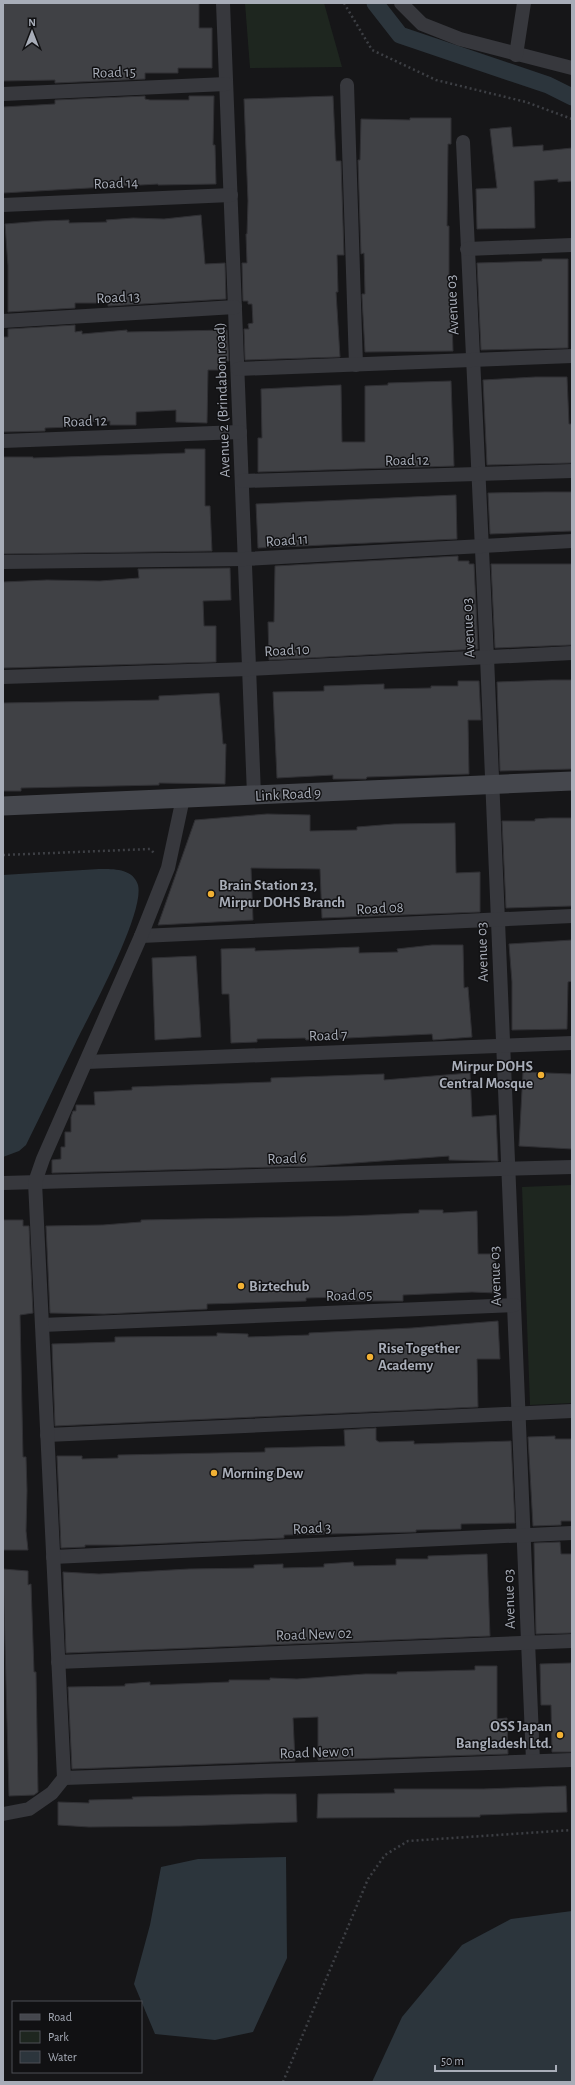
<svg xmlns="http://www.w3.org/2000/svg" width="575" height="2085" font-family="'Alegreya Sans',sans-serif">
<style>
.green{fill:#1e261f}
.water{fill:#2c353c}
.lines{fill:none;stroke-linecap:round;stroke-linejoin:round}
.canal{stroke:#2c353c;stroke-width:17}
.building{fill:#404145;stroke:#303034}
.path{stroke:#3d3f44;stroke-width:2.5;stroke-dasharray:2 3;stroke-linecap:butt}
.street{stroke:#37383d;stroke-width:14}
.secondary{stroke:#45474d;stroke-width:19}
.poi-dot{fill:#f2b134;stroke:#111113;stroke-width:1.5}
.labels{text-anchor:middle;stroke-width:3;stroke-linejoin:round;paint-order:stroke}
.street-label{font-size:15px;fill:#a8adb8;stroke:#111113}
.poi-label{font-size:15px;font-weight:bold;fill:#a8adb8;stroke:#111113;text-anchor:start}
</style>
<rect width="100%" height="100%" fill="#161618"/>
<!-- green -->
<g class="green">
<polygon points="245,3 324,3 342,67 250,68"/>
<polygon points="572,1185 572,1403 530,1405 522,1187"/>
</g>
<!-- water -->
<g class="water">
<path d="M99,869C112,869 133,868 138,885C145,913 90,1013 76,1042C59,1076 43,1111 26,1145L19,1151L3,1157V875Z"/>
<polygon points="286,1857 287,1958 253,2032 215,2040 155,2034 134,1984 150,1925 161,1867 198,1859"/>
<polygon points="572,1911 572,2082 372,2082 402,2017 462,1945 511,1919"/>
</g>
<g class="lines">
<!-- canal -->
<polyline class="canal" points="375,3 400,35 548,85 572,97"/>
</g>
<!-- building -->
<g class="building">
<polygon points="3,3 199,3 199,28 212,28 212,68 178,68 178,73 145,73 145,79 55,83 55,80 3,81"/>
<polygon points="145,96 145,99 150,100 189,100 189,96 214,96 213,145 215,145 216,184 158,185 158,184 3,193 3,107 55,104 55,100"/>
<polygon points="333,96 336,161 341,161 344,255 337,255 338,292 336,292 340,357 245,360 244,329 249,329 248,324 253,323 252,304 248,304 248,301 243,301 242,263 247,263 246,234 247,234 248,201 244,99"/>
<polygon points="410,118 451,118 451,144 448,144 447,226 449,226 449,293 451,293 453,351 365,352 362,297 362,294 365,294 364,253 361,254 358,160 360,160 361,119 410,120"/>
<polygon points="511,127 513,147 543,145 543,151 572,148 572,181 558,182 558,179 534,181 535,228 477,229 476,189 497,188 490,129"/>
<polygon points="201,215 205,264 225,263 226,299 108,306 108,303 75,303 75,308 8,312 8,266 5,224 42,221 69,220 69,223 107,222 106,220 133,218 164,219"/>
<polygon points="542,259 568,259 568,348 481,350 477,263 542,261"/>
<polygon points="75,325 75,332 82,331 82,334 127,330 127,332 227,330 229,361 226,361 226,370 208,370 207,423 176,422 176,410 136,412 136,425 110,425 110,421 70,422 71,427 45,428 45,431 3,432 3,337 8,337 8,329"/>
<polygon points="535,377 567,377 569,424 572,424 572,463 487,465 483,380"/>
<polygon points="451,381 454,466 258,472 258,438 262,438 261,389 341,385 342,442 365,442 365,386 388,385 388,383"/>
<polygon points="185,449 205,449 205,506 210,506 212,551 3,554 3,457 33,457 33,458 185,453"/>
<polygon points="544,492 572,492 572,531 490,534 488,493"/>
<polygon points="456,495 457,539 258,548 256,504"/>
<polygon points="458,556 458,561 469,561 469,564 474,564 478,649 269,660 268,622 274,622 275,566"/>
<polygon points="491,564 572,564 572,645 495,648"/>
<polygon points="230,568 231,600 203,601 204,626 216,626 216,662 3,668 3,582 47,580 100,581 139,578 138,569"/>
<polygon points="551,680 572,680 572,769 500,771 497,682"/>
<polygon points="458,681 479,681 481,720 468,720 469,774 367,777 366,779 333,779 333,775 277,778 273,692 324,691 324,686 384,684 384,689 431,688 431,686 458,686"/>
<polygon points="219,693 223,744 226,744 225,784 159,783 159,785 21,788 21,791 3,791 3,703 159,700 159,696"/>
<polygon points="267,814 310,815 310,831 357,830 357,827 394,824 455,823 456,873 480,872 480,912 322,918 320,869 251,868 253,920 158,925 195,820"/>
<polygon points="549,818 572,818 572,906 506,908 502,821 535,821 535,819"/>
<polygon points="572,940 572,981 568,982 567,1029 512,1030 512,982 509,944"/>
<polygon points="432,945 463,945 464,988 468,987 472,1037 433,1040 432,1034 306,1040 305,1038 257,1039 257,1042 231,1043 229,994 222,994 221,949 255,948 255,951 359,947 359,953 398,952 397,949"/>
<polygon points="196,956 201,1037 155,1040 152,958"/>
<polygon points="523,1072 572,1074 572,1149 519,1146"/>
<polygon points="470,1073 472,1117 496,1115 498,1161 449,1160 449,1156 314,1166 52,1173 52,1160 61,1159 61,1147 65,1147 65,1132 71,1132 71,1117 73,1111 76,1111 76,1105 95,1105 94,1092 132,1090 132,1087 271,1082 271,1078 384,1074 384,1080"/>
<polygon points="419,1210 443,1210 443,1213 477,1211 478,1254 495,1254 496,1293 472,1292 403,1295 403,1301 342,1301 342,1297 306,1298 306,1301 207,1304 207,1309 104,1314 50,1313 46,1226 103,1225 141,1222 141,1220 348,1216 419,1213"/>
<polygon points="3,1220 23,1220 23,1226 29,1226 33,1313 20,1315 23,1457 26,1457 27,1491 26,1531 28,1550 3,1550"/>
<polygon points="498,1321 500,1359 477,1359 478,1407 55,1426 52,1344 115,1342 115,1337 217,1336 217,1333 248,1334 248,1337 309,1335 309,1333 412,1328"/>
<polygon points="376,1428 376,1440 379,1442 414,1441 414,1444 511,1441 515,1523 461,1524 461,1529 416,1530 416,1532 284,1535 284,1538 122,1545 85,1545 85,1547 61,1548 57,1456 82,1456 82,1459 118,1458 118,1455 265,1452 265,1448 345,1446 344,1430"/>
<polygon points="555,1436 555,1439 572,1439 572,1521 561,1521 561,1525 533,1526 528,1437"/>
<polygon points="560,1542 561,1554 572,1554 572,1633 536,1634 534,1543"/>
<polygon points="487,1554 490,1636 66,1653 63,1572 99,1574 189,1569 254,1568 254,1565 283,1564 283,1568 324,1567 324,1564 353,1562 354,1566 396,1565 396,1559 428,1559 428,1556"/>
<polygon points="3,1569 28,1571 28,1585 31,1584 34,1672 36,1672 38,1792 34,1795 9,1796"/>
<polygon points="571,1663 572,1752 552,1752 551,1705 541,1705 540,1664"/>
<polygon points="475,1666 497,1666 497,1719 507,1718 508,1754 318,1760 318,1717 293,1718 295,1761 72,1769 68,1687 125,1686 125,1684 150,1682 150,1685 229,1682 229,1680 270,1680 270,1678 297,1679 365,1674 397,1674 397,1672 475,1670"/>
<polygon points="566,1786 567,1812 480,1815 480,1817 317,1818 318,1794 395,1793 394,1789 483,1789"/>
<polygon points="265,1794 296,1794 297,1822 181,1826 89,1827 58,1825 58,1802 89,1803 89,1800 133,1799 132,1797"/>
</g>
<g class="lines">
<!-- path -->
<g class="path">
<polyline points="344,3 372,50 436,80 526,102 572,119"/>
<polyline points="3,855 150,849 155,854"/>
<polyline points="283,2082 368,1879 385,1855 408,1841 572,1830"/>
</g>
<!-- street -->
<g class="street">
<polyline points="223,3 254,795"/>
<polyline points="401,3 422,24 460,39 572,68"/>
<polyline points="516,55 524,3"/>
<polyline points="347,85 356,365"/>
<polyline points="3,94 226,84"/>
<polyline points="463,142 487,657 533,1761"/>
<polyline points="3,205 231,195"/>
<polyline points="467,249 572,245"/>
<polyline points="3,321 235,307"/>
<polyline points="238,369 572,356"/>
<polyline points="3,441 240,432"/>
<polyline points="242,481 572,471"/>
<polyline points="3,562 245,559 572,541"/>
<polyline points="3,677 249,669 572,653"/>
<polyline points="141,936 572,916"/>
<polyline points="86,1062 572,1043"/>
<polyline points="3,1183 572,1167"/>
<polyline points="42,1325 514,1305"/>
<polyline points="47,1435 572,1411"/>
<polyline points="53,1557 572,1533"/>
<polyline points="58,1662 572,1641"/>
<polyline points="64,1778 572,1760"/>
<polyline points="3,1814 29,1809 52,1793 64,1778 35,1182 43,1159 141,936 168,868 183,798"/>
</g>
<!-- secondary -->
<polyline class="secondary" points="3,806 572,781"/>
</g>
<!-- markers -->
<g class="poi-dot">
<circle cx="211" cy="894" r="4"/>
<circle cx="541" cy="1075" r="4"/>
<circle cx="241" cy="1286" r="4"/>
<circle cx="370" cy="1357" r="4"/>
<circle cx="214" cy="1473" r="4"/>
<circle cx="560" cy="1735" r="4"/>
</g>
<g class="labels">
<!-- street labels -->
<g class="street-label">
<text transform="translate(114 72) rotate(-2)" y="5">Road 15</text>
<text transform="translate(116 183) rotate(-2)" y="5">Road 14</text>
<text transform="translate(118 297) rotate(-3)" y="5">Road 13</text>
<text transform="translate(452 305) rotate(-93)" y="5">Avenue 03</text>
<text transform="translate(222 400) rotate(-92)" y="5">Avenue 2 (Brindabon road)</text>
<text transform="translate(85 421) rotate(-2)" y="5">Road 12</text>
<text transform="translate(407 460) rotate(-1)" y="5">Road 12</text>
<text transform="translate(287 540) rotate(-4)" y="5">Road 11</text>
<text transform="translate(468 628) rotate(-93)" y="5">Avenue 03</text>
<text transform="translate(287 650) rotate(-3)" y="5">Road 10</text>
<text transform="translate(288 794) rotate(-3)" y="5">Link Road 9</text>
<text transform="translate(380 908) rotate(-3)" y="5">Road 08</text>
<text transform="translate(482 952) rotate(-92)" y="5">Avenue 03</text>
<text transform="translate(328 1035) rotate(-2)" y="5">Road 7</text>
<text transform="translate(287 1158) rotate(-2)" y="5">Road 6</text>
<text transform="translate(495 1276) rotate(-92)" y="5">Avenue 03</text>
<text transform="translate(349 1295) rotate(-2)" y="5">Road 05</text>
<text transform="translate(312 1528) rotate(-3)" y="5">Road 3</text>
<text transform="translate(509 1599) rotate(-92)" y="5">Avenue 03</text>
<text transform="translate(314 1634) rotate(-2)" y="5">Road New 02</text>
<text transform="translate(317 1752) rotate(-2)" y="5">Road New 01</text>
</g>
<!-- poi labels -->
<g class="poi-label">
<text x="219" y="890">Brain Station 23,<tspan x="219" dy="17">Mirpur DOHS Branch</tspan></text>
<text x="533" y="1071" text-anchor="end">Mirpur DOHS<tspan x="533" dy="17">Central Mosque</tspan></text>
<text x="249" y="1291">Biztechub</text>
<text x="378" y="1353">Rise Together<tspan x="378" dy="17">Academy</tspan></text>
<text x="222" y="1478">Morning Dew</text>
<text x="552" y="1731" text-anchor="end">OSS Japan<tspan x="552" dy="17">Bangladesh Ltd.</tspan></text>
</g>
</g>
<!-- border -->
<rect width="575" height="2085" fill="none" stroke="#a8adb8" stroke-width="8"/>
<!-- legend -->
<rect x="12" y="2001" width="130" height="72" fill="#111113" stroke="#4d4f55"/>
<rect x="20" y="2014" width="20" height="6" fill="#45474d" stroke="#4d4f55"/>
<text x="48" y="2021" font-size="12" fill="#a8adb8">Road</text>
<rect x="20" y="2031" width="20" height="12" fill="#1e261f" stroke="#4d4f55"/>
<text x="48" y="2041" font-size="12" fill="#a8adb8">Park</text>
<rect x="20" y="2051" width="20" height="12" fill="#2c353c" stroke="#4d4f55"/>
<text x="48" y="2061" font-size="12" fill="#a8adb8">Water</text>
<!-- north arrow -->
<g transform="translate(32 32)" stroke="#111113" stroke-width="3" paint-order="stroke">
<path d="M0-3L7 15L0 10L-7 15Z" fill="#a8adb8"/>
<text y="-6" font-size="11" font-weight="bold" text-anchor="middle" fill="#a8adb8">N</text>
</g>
<!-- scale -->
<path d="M435 2065v6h121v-6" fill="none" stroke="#a8adb8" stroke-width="2"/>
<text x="441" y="2065" font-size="12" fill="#a8adb8" stroke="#111113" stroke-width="3" paint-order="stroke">50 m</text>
</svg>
